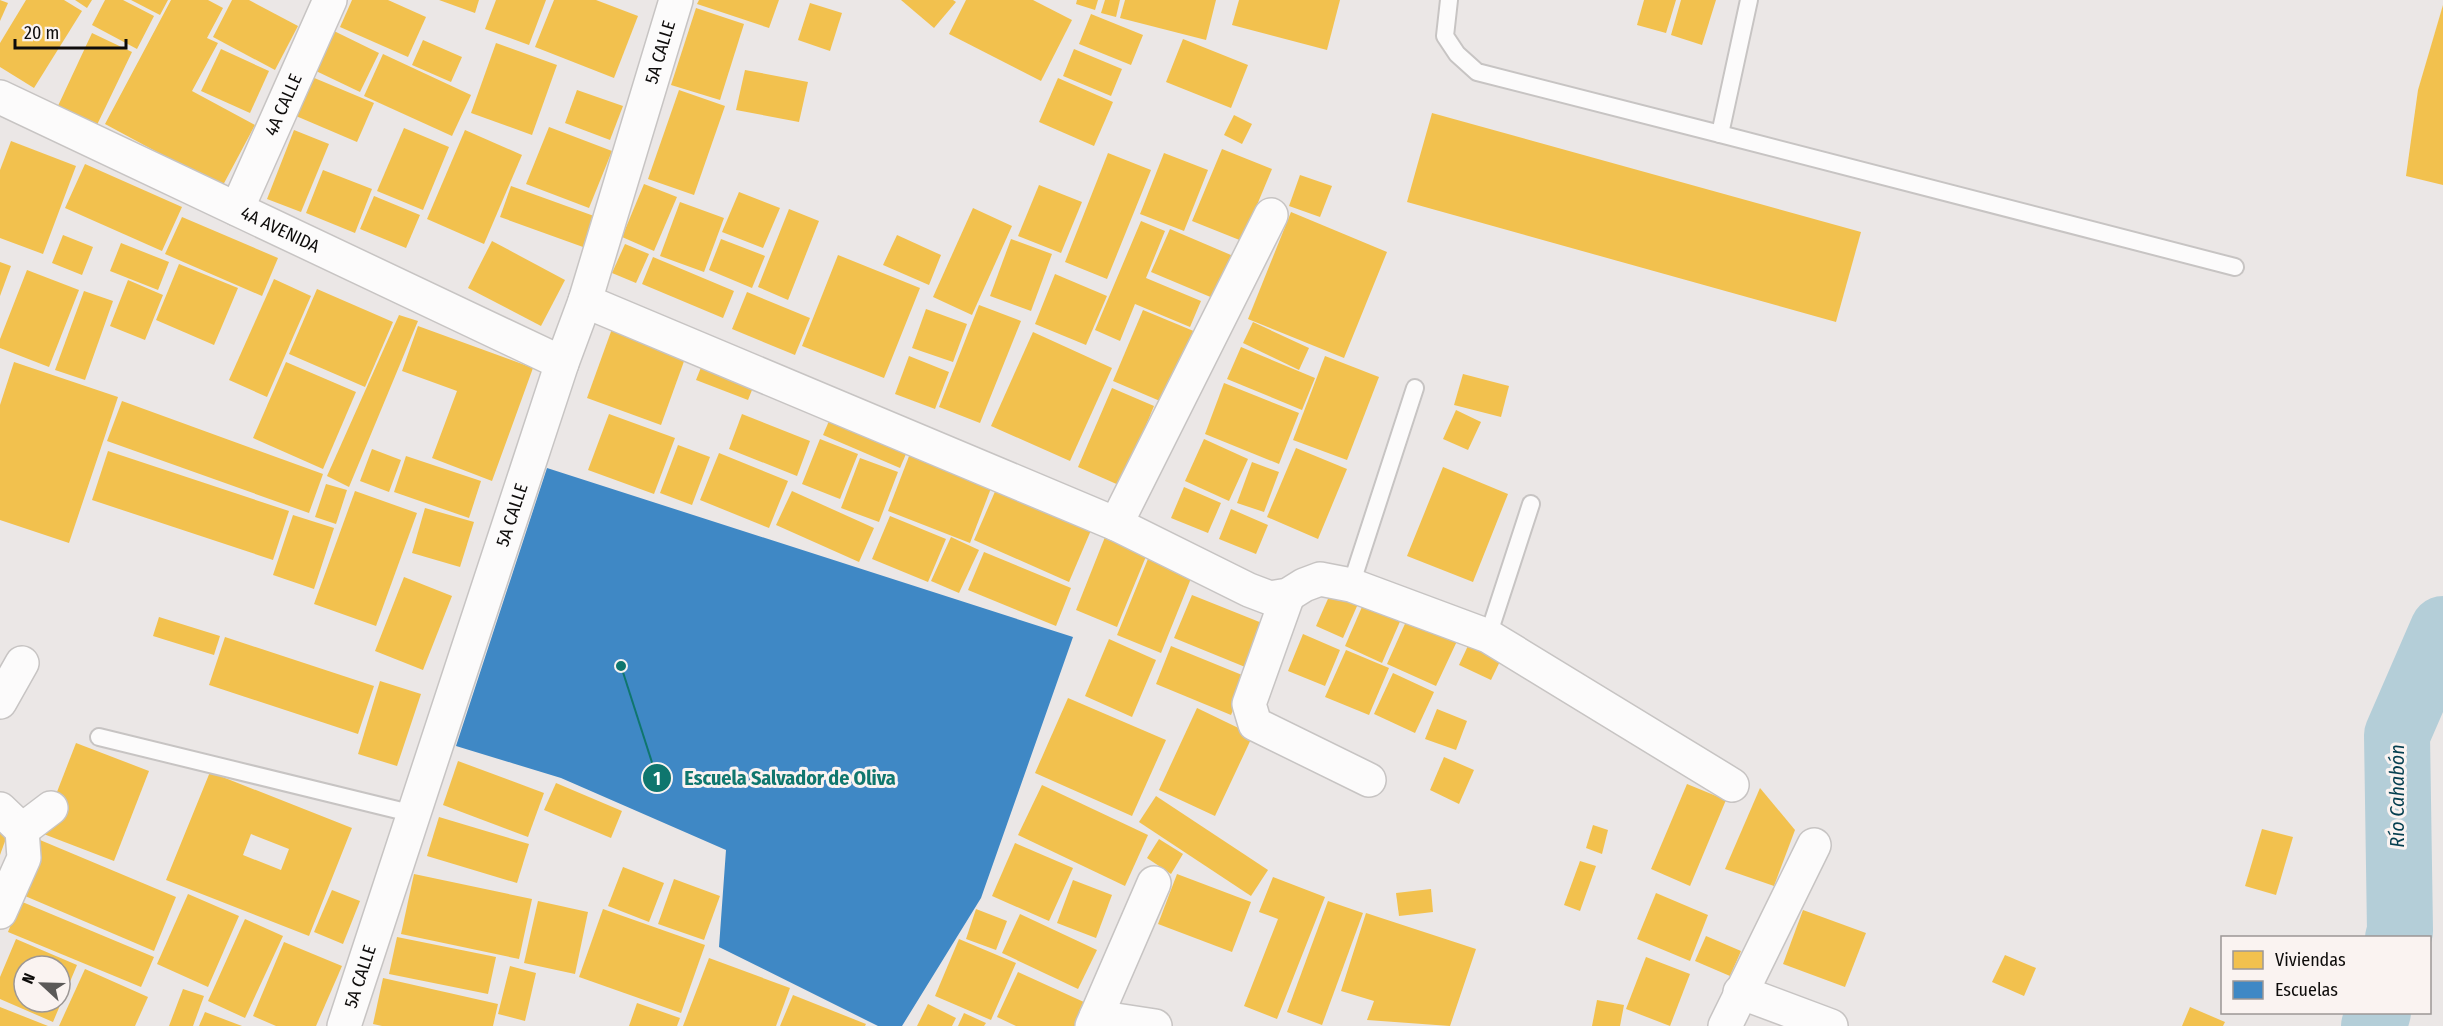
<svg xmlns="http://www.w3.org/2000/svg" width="2443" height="1026" font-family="'Fira Sans Condensed',sans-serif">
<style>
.homes{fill:#f2c14e;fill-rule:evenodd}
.schools{fill:#3f88c5}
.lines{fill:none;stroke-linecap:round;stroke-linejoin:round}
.river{stroke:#b4ced8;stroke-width:66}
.service-casing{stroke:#c7c4c3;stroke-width:20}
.minor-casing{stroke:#c7c4c3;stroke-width:36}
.service{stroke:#fcfbfb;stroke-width:16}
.minor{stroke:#fcfbfb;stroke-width:33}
.labels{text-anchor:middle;stroke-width:6;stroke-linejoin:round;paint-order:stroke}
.street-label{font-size:18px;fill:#0e0c0b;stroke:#faf3f1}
.water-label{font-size:20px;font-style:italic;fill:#043e4f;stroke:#faf3f1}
.leader{fill:none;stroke:#0f766e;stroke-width:2}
.callout-dot{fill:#0f766e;stroke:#faf3f1;stroke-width:2}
.mark-label{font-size:18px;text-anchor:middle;font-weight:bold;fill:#fff}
.callout-label{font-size:20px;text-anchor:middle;font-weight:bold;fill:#0f766e;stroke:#faf3f1;stroke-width:6;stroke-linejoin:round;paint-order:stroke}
</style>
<rect width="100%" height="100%" fill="#ebe7e6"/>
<!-- homes -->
<g class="homes">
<polygon points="0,0 8,3 0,21"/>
<polygon points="26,0 64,0 82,11 34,88 0,67 0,43"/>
<polygon points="75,0 92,0 87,8"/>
<polygon points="105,0 123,0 154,16 137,49 92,25"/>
<polygon points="131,0 168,0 160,15"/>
<polygon points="171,0 208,0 223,8 207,38 218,43 192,91 255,125 222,187 105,124"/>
<polygon points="232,0 249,0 298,26 275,70 213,37"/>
<polygon points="352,0 388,0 426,17 408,57 340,27"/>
<polygon points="439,0 479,0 475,13"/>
<polygon points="496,0 546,0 529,45 485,29"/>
<polygon points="554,0 596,0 638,16 614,78 535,47"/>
<polygon points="699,0 779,0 769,28 697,4"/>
<polygon points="901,0 953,0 956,2 934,28"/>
<polygon points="966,0 1033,0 1072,20 1041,81 949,34"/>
<polygon points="1077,0 1098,0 1095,10 1076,4"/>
<polygon points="1105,0 1120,0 1116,17 1101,13"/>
<polygon points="1125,0 1216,0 1206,40 1120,18"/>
<polygon points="1239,0 1340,0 1327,50 1232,25"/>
<polygon points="1644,0 1676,0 1666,33 1637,25"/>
<polygon points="1681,0 1716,0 1702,45 1671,35"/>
<polygon points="810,3 842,13 830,51 798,40"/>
<polygon points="2443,5 2443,185 2406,176 2418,90"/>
<polygon points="696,8 744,24 720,100 671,85"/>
<polygon points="1091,14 1143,35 1131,65 1079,44"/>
<polygon points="334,31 379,53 360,92 316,71"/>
<polygon points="92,33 132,52 96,127 57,108"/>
<polygon points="1183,39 1248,65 1231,108 1166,82"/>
<polygon points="423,40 462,57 451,82 412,65"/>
<polygon points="496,43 557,65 532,135 471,113"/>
<polygon points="221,49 269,71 250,113 201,91"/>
<polygon points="1074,49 1122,69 1111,96 1063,76"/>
<polygon points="383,54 471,95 452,136 364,96"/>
<polygon points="745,70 808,82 799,122 736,110"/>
<polygon points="312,77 374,103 357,142 296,116"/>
<polygon points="1058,78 1113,102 1094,146 1039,122"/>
<polygon points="577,90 623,106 610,140 565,123"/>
<polygon points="679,90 725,106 694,195 648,179"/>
<polygon points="1432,113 1861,232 1836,322 1407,202"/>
<polygon points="1234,115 1252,124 1242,144 1224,135"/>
<polygon points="549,127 612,151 589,208 526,184"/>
<polygon points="404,128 449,147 423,210 377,191"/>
<polygon points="294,130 329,144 301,212 267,199"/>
<polygon points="465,130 522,155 484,244 427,219"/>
<polygon points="11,141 76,166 43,254 0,238 0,170"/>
<polygon points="1222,149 1272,169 1242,241 1192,221"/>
<polygon points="1108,153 1151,170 1107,279 1065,262"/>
<polygon points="1164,153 1208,170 1184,231 1140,214"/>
<polygon points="85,164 182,207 162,251 65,208"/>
<polygon points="323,170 372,189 355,233 306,213"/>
<polygon points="1300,175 1332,186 1320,217 1289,206"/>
<polygon points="644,184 677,197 654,251 622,237"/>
<polygon points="1039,185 1082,202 1061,253 1018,236"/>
<polygon points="511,186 594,216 583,247 500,217"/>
<polygon points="739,192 780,208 763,248 722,232"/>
<polygon points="374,196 420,215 406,248 360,229"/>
<polygon points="680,202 724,218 704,272 660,256"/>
<polygon points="973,208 1012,226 972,315 933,297"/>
<polygon points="789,209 819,221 788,300 758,287"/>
<polygon points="1291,212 1387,252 1344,358 1248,319"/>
<polygon points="182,217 278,258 262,296 165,254"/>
<polygon points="1141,221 1165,231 1146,278 1201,301 1190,327 1135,304 1120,341 1095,330"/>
<polygon points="1170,229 1238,258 1220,301 1151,272"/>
<polygon points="63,235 93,247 82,275 52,263"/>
<polygon points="897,235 941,255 929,285 883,265"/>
<polygon points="721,239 765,256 752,288 709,270"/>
<polygon points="1011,239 1052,254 1031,311 990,296"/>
<polygon points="492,241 565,280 541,326 468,288"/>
<polygon points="121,243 169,262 158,290 110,271"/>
<polygon points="625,244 649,254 636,283 612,273"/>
<polygon points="838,255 920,288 884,378 802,346"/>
<polygon points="653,257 734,291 723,318 642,284"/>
<polygon points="0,262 11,266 0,296"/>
<polygon points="179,264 238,288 214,345 156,320"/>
<polygon points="27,270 79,290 49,367 0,348 0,339"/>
<polygon points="1055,274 1107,296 1086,345 1035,324"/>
<polygon points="274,279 311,296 267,397 229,380"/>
<polygon points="128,280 163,295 145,340 110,326"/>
<polygon points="317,289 393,322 365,387 289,354"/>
<polygon points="84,291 113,301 85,380 55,370"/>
<polygon points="747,292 810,318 795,355 732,329"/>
<polygon points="979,305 1021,321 980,423 939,407"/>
<polygon points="926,309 967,324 953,362 912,348"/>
<polygon points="1143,310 1196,332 1167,404 1113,381"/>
<polygon points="399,315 418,321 349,487 327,476"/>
<polygon points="1253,322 1309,348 1299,370 1243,343"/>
<polygon points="418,326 533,368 492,481 432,458 457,391 402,371"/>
<polygon points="613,326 687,353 661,425 587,398"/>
<polygon points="1033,332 1112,368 1070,461 991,426"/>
<polygon points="1241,347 1315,378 1302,410 1227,379"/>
<polygon points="706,355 758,375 748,400 696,380"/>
<polygon points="909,356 949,372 935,409 895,394"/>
<polygon points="1325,356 1379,377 1347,460 1293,440"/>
<polygon points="14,362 118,397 69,543 0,520 0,405"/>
<polygon points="286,362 356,392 323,469 253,438"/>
<polygon points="1463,374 1509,386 1501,417 1454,405"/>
<polygon points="1224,383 1299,413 1279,464 1205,434"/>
<polygon points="1112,388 1154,406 1121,486 1078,467"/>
<polygon points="122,401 323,474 309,513 107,441"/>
<polygon points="1456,410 1481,422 1468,450 1443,439"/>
<polygon points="609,414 675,438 654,494 588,470"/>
<polygon points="742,414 810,441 797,476 729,449"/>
<polygon points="832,414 909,447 900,468 823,435"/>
<polygon points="820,439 858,454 840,499 802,484"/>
<polygon points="1204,439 1248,459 1229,501 1185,481"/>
<polygon points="678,445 710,457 692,505 660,493"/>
<polygon points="1296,448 1347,469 1318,539 1267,517"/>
<polygon points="372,449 401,460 389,492 360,481"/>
<polygon points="108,451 289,511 273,560 92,500"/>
<polygon points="911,451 993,483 970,543 888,511"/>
<polygon points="719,453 788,481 769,528 700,500"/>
<polygon points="406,456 481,481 469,518 394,492"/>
<polygon points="860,458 898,472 879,522 841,508"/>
<polygon points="1252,462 1279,472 1264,512 1237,503"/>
<polygon points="1443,467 1508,494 1473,582 1407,556"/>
<polygon points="326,484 347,490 336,524 315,517"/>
<polygon points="997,487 1092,528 1069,582 974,540"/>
<polygon points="1184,487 1221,503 1208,533 1171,518"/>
<polygon points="355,491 417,513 376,626 314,604"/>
<polygon points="792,491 874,528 859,562 776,525"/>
<polygon points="425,508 474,522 460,567 412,553"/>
<polygon points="1231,509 1268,525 1256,554 1219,539"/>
<polygon points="293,515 334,528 314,589 273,575"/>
<polygon points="890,516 946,539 928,582 872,559"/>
<polygon points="951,537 979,550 959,593 931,581"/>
<polygon points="1105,537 1147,554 1117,627 1076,610"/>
<polygon points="1152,549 1196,566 1161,653 1117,635"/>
<polygon points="984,552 1071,588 1056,626 968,590"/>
<polygon points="404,577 452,596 423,670 375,651"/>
<polygon points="1334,585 1361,597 1343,638 1316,626"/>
<polygon points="1368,593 1405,610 1382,663 1345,646"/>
<polygon points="1192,595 1267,625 1250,669 1174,638"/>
<polygon points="159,617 220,636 214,655 153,636"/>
<polygon points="1408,617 1458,639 1436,686 1387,664"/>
<polygon points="1303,634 1340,650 1325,686 1288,671"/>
<polygon points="1473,635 1505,651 1491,680 1459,665"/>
<polygon points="225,637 374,686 358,734 209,685"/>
<polygon points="1109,639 1156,660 1132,717 1085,696"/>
<polygon points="1171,646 1247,677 1231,715 1156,684"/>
<polygon points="1346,650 1389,668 1369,715 1325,697"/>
<polygon points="1393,673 1434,692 1415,733 1374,714"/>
<polygon points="380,681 421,694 397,766 358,754"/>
<polygon points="1068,698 1166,740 1132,816 1035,773"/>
<polygon points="1197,708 1253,735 1215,816 1159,790"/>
<polygon points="1437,709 1467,721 1456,750 1425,739"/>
<polygon points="76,743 149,771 114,861 41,833"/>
<polygon points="1444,757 1474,770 1459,804 1430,790"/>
<polygon points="458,761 544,793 528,837 443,805"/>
<path d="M210,772L352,828L309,936L166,880ZM251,834L289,849L281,870L243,855Z"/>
<polygon points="556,783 622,811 611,838 544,810"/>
<polygon points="1687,784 1726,800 1690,886 1651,869"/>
<polygon points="1042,785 1148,835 1125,886 1018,835"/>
<polygon points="1760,788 1795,830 1774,886 1725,869"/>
<polygon points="1156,796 1268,870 1251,896 1139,822"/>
<polygon points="439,817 529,844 517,883 427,856"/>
<polygon points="1593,825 1608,830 1602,854 1586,848"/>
<polygon points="2262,829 2293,837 2276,895 2245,886"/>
<polygon points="0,830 8,833 0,855"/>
<polygon points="1159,839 1183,854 1171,874 1147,858"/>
<polygon points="40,840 176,897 154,951 18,893"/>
<polygon points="1015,843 1073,868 1049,921 992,896"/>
<polygon points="1580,861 1596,866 1580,911 1564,905"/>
<polygon points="623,867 664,883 649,922 608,906"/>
<polygon points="414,874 532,899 519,959 401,934"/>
<polygon points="1177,874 1251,902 1232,952 1158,924"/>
<polygon points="1273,877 1325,897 1277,1019 1244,1006 1278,919 1259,912"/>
<polygon points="674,879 720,896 704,940 658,924"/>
<polygon points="1073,880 1112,895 1096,938 1057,923"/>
<polygon points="1431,889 1433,912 1399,916 1396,893"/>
<polygon points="332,890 360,901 343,944 314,932"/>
<polygon points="1656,893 1708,915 1690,961 1637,939"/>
<polygon points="188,894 239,916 208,987 157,964"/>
<polygon points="20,901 154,957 141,987 8,932"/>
<polygon points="538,901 588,912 575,974 524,963"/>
<polygon points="1328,901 1363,913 1322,1025 1287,1012"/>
<polygon points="603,909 705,945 681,1013 579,977"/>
<polygon points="976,909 1007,921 996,950 966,939"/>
<polygon points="1803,910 1866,933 1845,987 1783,964"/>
<polygon points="1366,913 1476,949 1450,1026 1367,1020 1374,1001 1341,991"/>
<polygon points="1020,914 1097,950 1078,989 1002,953"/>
<polygon points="245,919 283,936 245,1018 208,1001"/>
<polygon points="1706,936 1741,951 1730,976 1695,961"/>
<polygon points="397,937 496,957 488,994 389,974"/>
<path d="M16,939L77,965L53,1022L0,999V977ZM24,966H60V1002H24Z"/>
<polygon points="959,939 1016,963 991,1020 935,996"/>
<polygon points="284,942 342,966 316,1026 276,1026 253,1016"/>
<polygon points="2005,955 2036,968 2024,996 1992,982"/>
<polygon points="1646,957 1690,974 1670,1026 1626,1009"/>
<polygon points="709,958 790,988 776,1026 683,1026"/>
<polygon points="510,966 536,973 525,1021 498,1014"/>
<polygon points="85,969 148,997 135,1026 59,1026"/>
<polygon points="1018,972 1086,1003 1076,1026 1016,1026 997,1017"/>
<polygon points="383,978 498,1004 493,1026 382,1026 373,1024"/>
<polygon points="183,989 204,996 193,1026 169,1026"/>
<polygon points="793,995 866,1024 865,1026 780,1026"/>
<polygon points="1597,1000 1624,1005 1620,1026 1592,1026"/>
<polygon points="637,1003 680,1018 677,1026 629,1026"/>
<polygon points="928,1004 956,1018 952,1026 917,1026"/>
<polygon points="0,1007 48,1026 0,1026"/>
<polygon points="2190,1007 2225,1022 2223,1026 2182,1026"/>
<polygon points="205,1012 242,1026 199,1026"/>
<polygon points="964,1013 986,1023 984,1026 958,1026"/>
</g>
<!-- schools -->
<polygon class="schools" points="547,468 1073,637 981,898 902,1026 878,1026 719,947 726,850 561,778 456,746"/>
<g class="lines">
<!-- river -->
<g class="river">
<polyline points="2398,938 2400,931 2397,735 2443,629"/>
<polyline points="2374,1026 2378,1012"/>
</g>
<defs>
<g id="service">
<polyline points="1449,0 1445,36 1457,54 1477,72 1720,134"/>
<polyline points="1749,0 1720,134 2235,267"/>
<polyline points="1351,585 1415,388"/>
<polyline points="1488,636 1531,504"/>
<polyline points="99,737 414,814"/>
</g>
<g id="minor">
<path id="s1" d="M0,97L562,363"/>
<path id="s2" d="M237,209L330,0"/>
<polyline points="585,301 1116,524 1249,590 1270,598 1288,595 1304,585 1320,579 1351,585 1488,636 1732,785"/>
<polyline points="1116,524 1271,215"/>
<polyline points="1288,595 1249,704 1255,724 1369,780"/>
<polyline points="0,702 22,663"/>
<polyline points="0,809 22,830 24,858 0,912"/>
<polyline points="22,830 51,808"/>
<polyline points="1740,992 1831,1026"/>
<polyline points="1096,1017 1155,1026"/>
<path id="s3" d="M344,1026L562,363L585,301L676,0"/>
<polyline points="1092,1026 1154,883"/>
<polyline points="1725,1026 1814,845"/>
</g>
</defs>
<!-- service casing -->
<use href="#service" class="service-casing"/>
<!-- minor casing -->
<use href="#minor" class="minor-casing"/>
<!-- service -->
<use href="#service" class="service"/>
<!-- minor -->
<use href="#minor" class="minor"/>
</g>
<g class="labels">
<!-- street labels -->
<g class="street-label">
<text dy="6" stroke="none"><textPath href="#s3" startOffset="1024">5A CALLE</textPath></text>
<text dy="6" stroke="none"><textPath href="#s2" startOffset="114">4A CALLE</textPath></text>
<text dy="6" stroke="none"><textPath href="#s1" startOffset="310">4A AVENIDA</textPath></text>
<text dy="6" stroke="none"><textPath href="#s3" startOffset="538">5A CALLE</textPath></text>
<text dy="6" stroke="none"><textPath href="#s3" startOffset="52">5A CALLE</textPath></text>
</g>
<!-- water labels -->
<g class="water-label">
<text transform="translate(2397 796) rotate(-90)" y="7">Río Cahabón</text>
</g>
</g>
<!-- callouts -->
<path class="leader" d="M621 666L657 778"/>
<g class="callout-dot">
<circle cx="621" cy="666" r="6"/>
<circle cx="657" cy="778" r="15"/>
</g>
<g class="mark-label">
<text x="657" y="785">1</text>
</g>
<g class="callout-label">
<text x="790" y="785">Escuela Salvador de Oliva</text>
</g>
<!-- legend -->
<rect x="2221" y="936" width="210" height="78" fill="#faf3f1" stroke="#9c9795" stroke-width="1.5"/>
<rect x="2233" y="951" width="30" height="18" fill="#f2c14e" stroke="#9c9795" stroke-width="1.5"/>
<text x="2275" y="966" font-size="18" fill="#0e0c0b">Viviendas</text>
<rect x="2233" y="981" width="30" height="18" fill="#3f88c5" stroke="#9c9795" stroke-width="1.5"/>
<text x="2275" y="996" font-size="18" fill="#0e0c0b">Escuelas</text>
<!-- north arrow -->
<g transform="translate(42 984) rotate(292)"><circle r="28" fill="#faf3f1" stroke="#9c9795" stroke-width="1.5"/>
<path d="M0-4.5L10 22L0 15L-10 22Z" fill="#5b5958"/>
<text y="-9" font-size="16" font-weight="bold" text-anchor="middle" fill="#0e0c0b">N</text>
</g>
<!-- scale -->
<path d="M15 39v9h111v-9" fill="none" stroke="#0e0c0b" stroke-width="3"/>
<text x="24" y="39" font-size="18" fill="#0e0c0b" stroke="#faf3f1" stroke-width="4.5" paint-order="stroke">20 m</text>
</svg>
